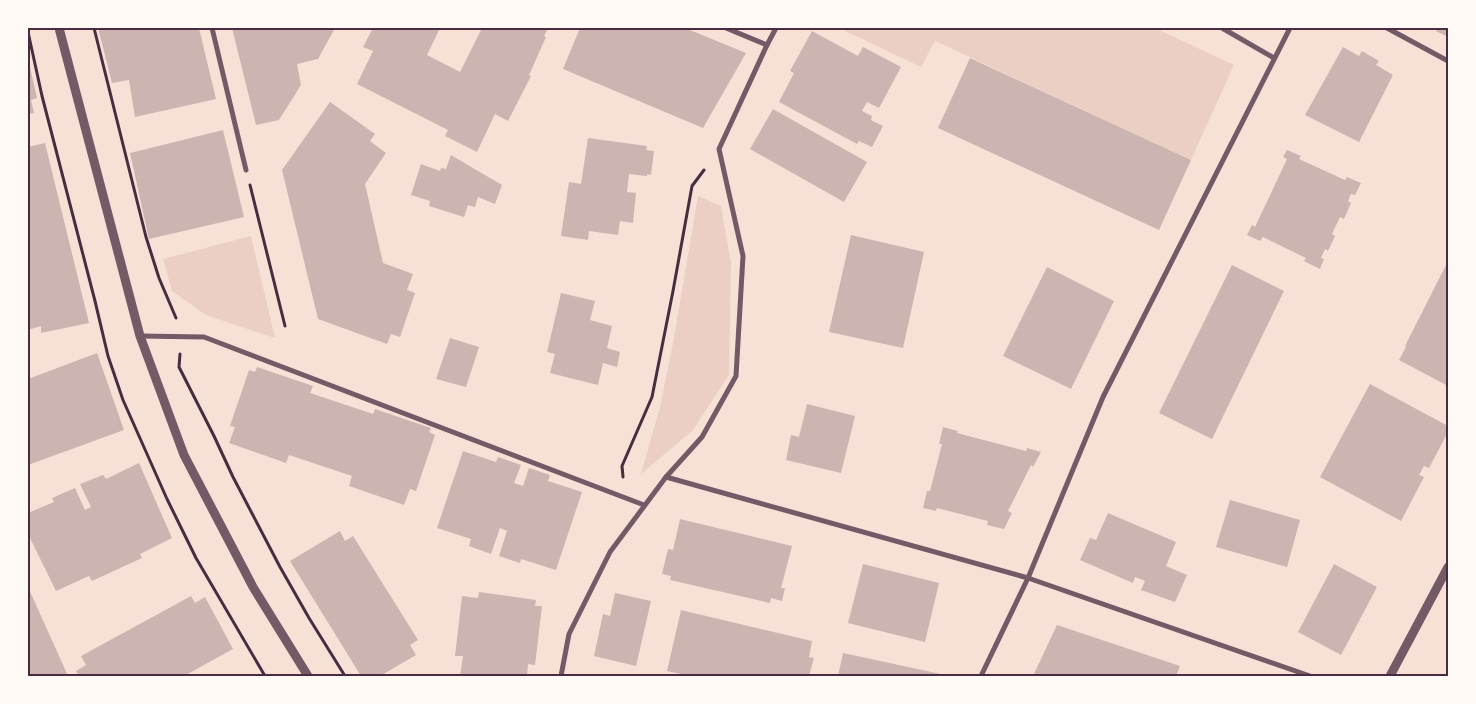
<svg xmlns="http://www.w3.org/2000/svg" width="1476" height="704" font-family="'Fira Sans',sans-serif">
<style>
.green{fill:#ebcfc5}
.building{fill:#ccb4b1}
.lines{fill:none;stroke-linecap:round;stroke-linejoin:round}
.path{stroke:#4a2c40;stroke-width:3}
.minor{stroke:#755966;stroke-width:5}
.tertiary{stroke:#755966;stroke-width:9}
.neatline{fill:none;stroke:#4a2c40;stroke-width:2}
</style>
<rect width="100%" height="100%" fill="#f7e1d7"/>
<!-- green -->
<g class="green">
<polygon points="839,28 1155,28 1234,65 1191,160 935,41 921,67"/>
<polygon points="698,196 721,206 731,263 729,375 693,430 641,474 660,407 673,343"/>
<polygon points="251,236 275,338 206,315 172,291 163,259"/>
</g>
<!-- building -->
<g class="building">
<polygon points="98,28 199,28 216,99 135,117 129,80 112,83"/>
<polygon points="232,28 335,28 318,59 297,64 301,85 279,120 256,125"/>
<polygon points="373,28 440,28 427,55 460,72 482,28 548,28 544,36 546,37 529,75 531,76 508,121 495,114 477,152 445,136 448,130 357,84 373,51 363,47"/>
<polygon points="580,28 685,28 746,53 703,128 563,69"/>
<polygon points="1438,28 1448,28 1448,37 1436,31"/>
<polygon points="812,31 858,56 863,47 901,67 879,108 867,102 862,111 872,116 871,120 883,126 872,147 859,141 857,144 779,102 794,73 790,71"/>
<polygon points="1343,47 1359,56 1362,51 1379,61 1376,65 1393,75 1359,142 1305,115"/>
<polygon points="28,58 37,98 31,100 34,113 28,114"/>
<polygon points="970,58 1191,160 1159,230 938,128"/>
<polygon points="330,102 375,134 370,141 386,153 365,184 383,263 413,274 407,290 415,293 400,337 391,334 387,344 318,319 282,170"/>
<polygon points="773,109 867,162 844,202 750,149"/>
<polygon points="223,130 244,217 149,239 130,153"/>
<polygon points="588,138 647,146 646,150 654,151 651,175 647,174 647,176 629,174 627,192 636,193 633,223 620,221 618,235 589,231 588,240 561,236 569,182 581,184"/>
<polygon points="45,143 89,323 41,333 41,326 28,330 28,147"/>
<polygon points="1287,150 1301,156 1299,159 1345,180 1347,177 1361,183 1355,195 1351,194 1348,201 1351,203 1344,219 1340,217 1332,234 1335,236 1328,251 1325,249 1321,258 1324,259 1320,269 1304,261 1306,258 1263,237 1260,241 1247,235 1252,225 1255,227 1287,159 1283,157"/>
<polygon points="451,155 502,185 495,204 478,197 475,207 468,205 464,217 429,206 430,201 411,195 421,164 440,171 441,168 446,169"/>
<polygon points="851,235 924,252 903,348 829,332"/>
<polygon points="1448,261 1448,386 1399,360 1406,347 1405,346"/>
<polygon points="1232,265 1284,291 1212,439 1159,413"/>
<polygon points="1047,267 1114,301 1071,389 1003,356"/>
<polygon points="561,293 595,301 590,320 612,326 607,348 620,352 617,367 603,363 598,385 550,373 555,354 547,352"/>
<polygon points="450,338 479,347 466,387 436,379"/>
<polygon points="97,353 124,430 28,465 28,379"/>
<polygon points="257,367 313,386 310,393 373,414 375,409 431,428 429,432 435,435 416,491 410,489 404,505 349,486 352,476 289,455 286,463 229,443 235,427 230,426 249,370 255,372"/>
<polygon points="1370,384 1448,426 1448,432 1429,468 1424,466 1419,475 1424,477 1401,521 1320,477"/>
<polygon points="807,404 855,416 841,473 786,460 791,435 799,437"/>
<polygon points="943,427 958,431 957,433 1026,451 1027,448 1041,452 1033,467 1031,465 1008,511 1012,513 1004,529 987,525 988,521 937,508 936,511 923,508 927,491 930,491 942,444 939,444"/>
<polygon points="463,451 496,462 498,457 521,465 514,483 523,486 529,468 550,475 548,481 582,492 556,570 521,559 520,563 499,556 507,531 500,528 491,554 469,546 471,539 437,528"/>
<polygon points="139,463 172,538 140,554 142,558 92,581 89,576 56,591 28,534 28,513 54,502 52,498 75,488 85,510 91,507 80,484 103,475 106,479"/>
<polygon points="1230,500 1300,520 1287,567 1216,547"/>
<polygon points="1108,513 1176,542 1166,566 1187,575 1175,602 1141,590 1145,581 1135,577 1133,583 1080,560 1090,538 1096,540"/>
<polygon points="680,519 792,546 781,588 785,588 782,601 771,598 770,603 670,580 671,576 662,574 668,549 673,550"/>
<polygon points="340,531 345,541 353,536 418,640 410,645 416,655 380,676 361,676 290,561"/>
<polygon points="863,564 939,583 925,642 848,623"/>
<polygon points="1334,564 1377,587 1341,655 1298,632"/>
<polygon points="28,587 68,676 28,676"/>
<polygon points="479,592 536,600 535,606 542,606 535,665 528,664 527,676 460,676 463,656 455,656 462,596 478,598"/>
<polygon points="615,593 651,601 636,666 594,656 603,614 610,616"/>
<polygon points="191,596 195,603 205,597 233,649 184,676 79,676 76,671 86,665 81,656"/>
<polygon points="681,610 812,641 809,657 814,658 809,676 689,676 667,671"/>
<polygon points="1057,625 1180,666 1176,676 1033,676"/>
<polygon points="843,653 950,676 838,676"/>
</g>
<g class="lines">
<!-- path -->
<g class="path">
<polyline points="94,28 146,237 159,278 176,318"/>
<polyline points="28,32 42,96 95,301 108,356 123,400 167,499 196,558 265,676"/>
<polyline points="250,185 285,326"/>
<polyline points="180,354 179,367 214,436 233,477 280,567 309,618 345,676"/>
<polyline points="623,477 622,466 652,397 673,291 692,186 704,170"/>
</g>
<!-- minor -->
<g class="minor">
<polyline points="212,28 246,170"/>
<polyline points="726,28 767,45"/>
<polyline points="1222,28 1274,58"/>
<polyline points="1387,28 1448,61"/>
<polyline points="140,336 204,337 644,505"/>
<polyline points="666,477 1028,578 1310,676"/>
<polyline points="561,676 569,634 610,552 666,477 702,437 736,376 743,256 719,149 767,45 776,28"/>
<polyline points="981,676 1028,578 1103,397 1290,28"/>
</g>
<!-- tertiary -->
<g class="tertiary">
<polyline points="59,28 140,336 184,455 253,587 308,676"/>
<polyline points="1390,676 1448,567"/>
</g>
</g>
<!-- border -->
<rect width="1476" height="704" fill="none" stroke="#fffaf5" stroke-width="58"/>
<rect x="29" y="29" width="1418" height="646" class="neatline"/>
</svg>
